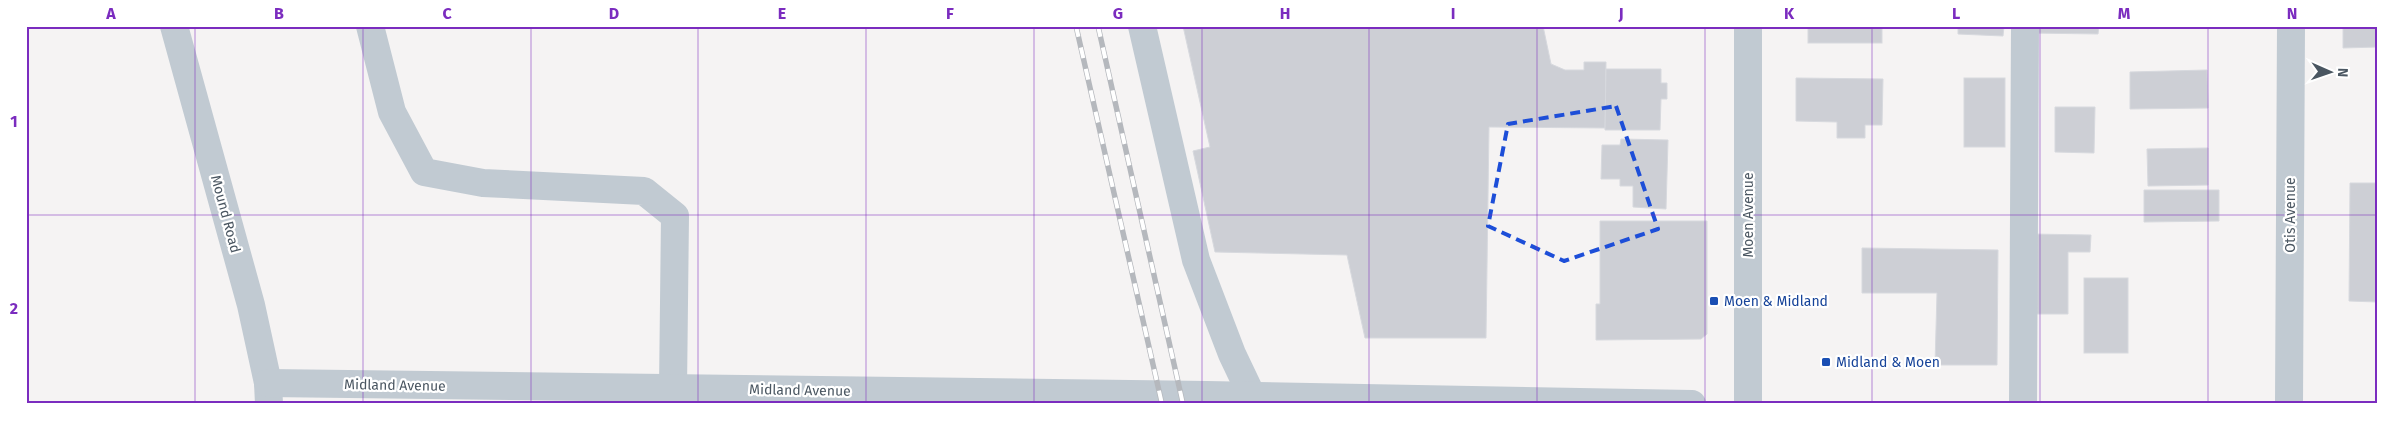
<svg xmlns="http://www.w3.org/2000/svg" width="2403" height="430" font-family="'Fira Sans',sans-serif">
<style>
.building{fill:#cdcfd5;stroke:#d7d9de}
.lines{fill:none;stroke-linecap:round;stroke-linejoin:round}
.minor{stroke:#c1cad2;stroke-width:28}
.rail-casing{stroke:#b5b8bd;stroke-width:5.5}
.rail{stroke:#fff;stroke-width:4;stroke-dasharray:11;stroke-linecap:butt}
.marked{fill:none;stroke:#1d4ed8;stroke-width:4;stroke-dasharray:10 6;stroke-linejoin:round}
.grid{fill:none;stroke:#7b2cbf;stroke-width:1;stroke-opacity:0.55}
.transit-dot{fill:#1a4fb4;stroke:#fff;stroke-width:2}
.labels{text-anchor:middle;stroke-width:4.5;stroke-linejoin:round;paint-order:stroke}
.street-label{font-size:14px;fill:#4a5661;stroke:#fff}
.transit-label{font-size:14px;fill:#164399;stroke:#fff;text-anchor:start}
.neatline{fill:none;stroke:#7b2cbf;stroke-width:2}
.grid-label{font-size:16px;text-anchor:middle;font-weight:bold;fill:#7b2cbf}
</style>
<rect width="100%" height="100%" fill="#f5f3f3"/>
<!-- building -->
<g class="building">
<polygon points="1183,26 1543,26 1551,64 1565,70 1584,70 1584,62 1606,62 1605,128 1489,127 1486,338 1365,338 1347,255 1215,252 1193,151 1210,147"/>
<rect x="1808" y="26" width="74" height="17"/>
<polygon points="1958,26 2004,26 2003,36 1958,34"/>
<polygon points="2029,26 2099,26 2098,34 2029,33"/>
<polygon points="2343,26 2377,26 2377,47 2343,48"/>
<polygon points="1606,69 1661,69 1661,83 1667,83 1667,99 1661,99 1660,130 1605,130"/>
<polygon points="2207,70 2208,108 2130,109 2130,72"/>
<polygon points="1796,78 1883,79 1882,125 1865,125 1865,138 1837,138 1837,122 1796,121"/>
<rect x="1964" y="78" width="41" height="69"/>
<polygon points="2377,84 2377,146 2376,146"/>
<polygon points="2055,107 2095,107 2094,153 2055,152"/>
<polygon points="1621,139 1668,140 1666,209 1633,207 1633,186 1620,186 1620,179 1601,179 1602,145 1620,145"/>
<polygon points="2208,148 2208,185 2148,186 2147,149"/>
<polygon points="2350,183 2377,183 2377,302 2349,301"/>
<polygon points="2144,190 2219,190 2219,221 2144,222"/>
<polygon points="1600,221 1707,221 1707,334 1701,339 1596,340 1596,304 1600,304"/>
<polygon points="2031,234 2091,235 2090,252 2068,252 2068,314 2031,314"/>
<polygon points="1862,248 1998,250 1997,365 1935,365 1937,293 1862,293"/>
<rect x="2084" y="278" width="44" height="75"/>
</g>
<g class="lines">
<!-- minor -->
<g class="minor">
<polyline points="174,26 251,305 268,383 269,404"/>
<polyline points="370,26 392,112 424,172 483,183 644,191 675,216 673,389"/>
<polyline points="1142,26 1196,260 1232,354 1252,396"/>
<polyline points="1748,26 1748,404"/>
<polyline points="268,383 1207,395 1692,404"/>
<polyline points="2023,404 2025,26"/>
<polyline points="2289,404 2291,26"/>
</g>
<defs>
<g id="rail">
<polyline points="1076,26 1162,404"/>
<polyline points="1098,26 1183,404"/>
</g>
</defs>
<!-- rail casing -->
<use href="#rail" class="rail-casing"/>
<!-- rail -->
<use href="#rail" class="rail"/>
</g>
<!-- marked area -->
<path class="marked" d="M1616,106L1658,229L1564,261L1488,226L1508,124Z"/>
<!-- grid -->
<path class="grid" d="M195,26V404M363,26V404M531,26V404M698,26V404M866,26V404M1034,26V404M1202,26V404M1369,26V404M1537,26V404M1705,26V404M1872,26V404M2040,26V404M2208,26V404M26,215H2377"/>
<!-- markers -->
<g class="transit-dot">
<rect x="1709" y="296" width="10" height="10" rx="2.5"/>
<rect x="1821" y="357" width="10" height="10" rx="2.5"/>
</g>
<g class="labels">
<!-- street labels -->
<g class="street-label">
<text transform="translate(226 214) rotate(75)" y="5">Mound Road</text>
<text transform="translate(1748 215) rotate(-90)" y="5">Moen Avenue</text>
<text transform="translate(2290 215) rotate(-90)" y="5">Otis Avenue</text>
<text transform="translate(395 385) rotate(1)" y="5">Midland Avenue</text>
<text transform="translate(800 390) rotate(1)" y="5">Midland Avenue</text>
</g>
<!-- transit labels -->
<g class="transit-label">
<text x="1724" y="306">Moen &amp; Midland</text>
<text x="1836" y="367">Midland &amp; Moen</text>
</g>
</g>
<!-- border -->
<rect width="2403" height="430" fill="none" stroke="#ffffff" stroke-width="55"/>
<!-- north arrow -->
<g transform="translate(2330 72) rotate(92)" stroke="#ffffff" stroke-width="4" paint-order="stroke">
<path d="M0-4L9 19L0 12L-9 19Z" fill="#4a5661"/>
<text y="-8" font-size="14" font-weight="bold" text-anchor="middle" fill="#4a5661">N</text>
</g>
<rect x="28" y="28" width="2348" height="374" class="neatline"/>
<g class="grid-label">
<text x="111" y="19">A</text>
<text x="279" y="19">B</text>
<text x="447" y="19">C</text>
<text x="614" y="19">D</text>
<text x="782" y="19">E</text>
<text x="950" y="19">F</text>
<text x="1118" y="19">G</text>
<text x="1285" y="19">H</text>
<text x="1453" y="19">I</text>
<text x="1621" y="19">J</text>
<text x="1789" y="19">K</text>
<text x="1956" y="19">L</text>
<text x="2124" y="19">M</text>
<text x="2292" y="19">N</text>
<text x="14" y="127">1</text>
<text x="14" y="314">2</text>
</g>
</svg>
